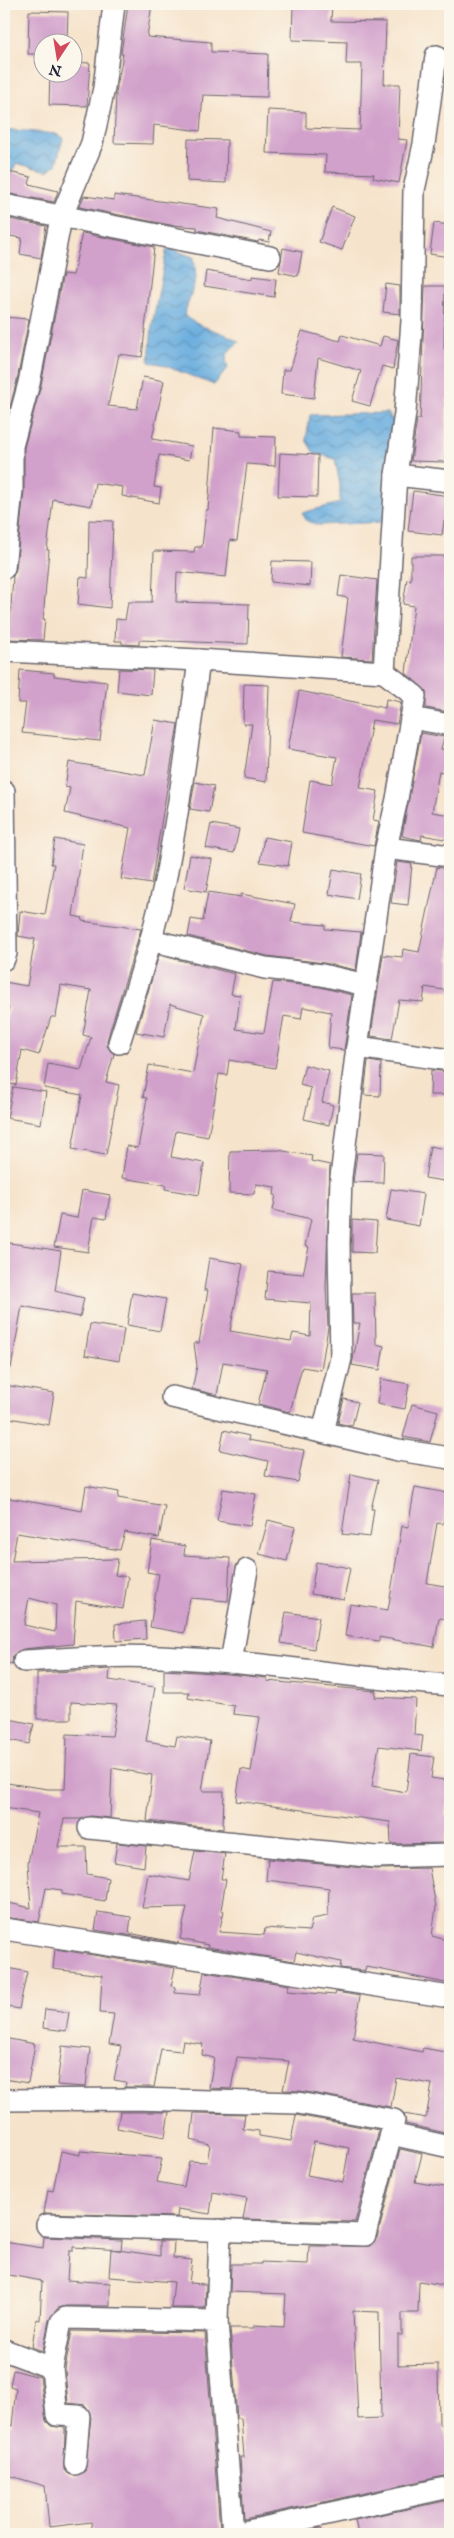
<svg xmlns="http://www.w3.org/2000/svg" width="454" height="2538" font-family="'IM FELL English',serif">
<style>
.water{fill:url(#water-waves);stroke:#46688d}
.building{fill:#d1a0cb;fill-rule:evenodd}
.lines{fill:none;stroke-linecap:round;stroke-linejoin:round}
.minor-casing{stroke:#6c666d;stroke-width:24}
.minor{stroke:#fff;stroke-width:21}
</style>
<defs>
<pattern id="water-waves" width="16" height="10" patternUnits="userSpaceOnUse" patternTransform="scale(1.25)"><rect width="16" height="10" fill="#6aaedf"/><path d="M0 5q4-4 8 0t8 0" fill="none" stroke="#578db6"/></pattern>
</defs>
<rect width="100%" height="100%" fill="#fbf7ec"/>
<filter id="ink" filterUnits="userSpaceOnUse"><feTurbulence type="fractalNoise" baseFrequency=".02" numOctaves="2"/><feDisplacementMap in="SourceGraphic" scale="10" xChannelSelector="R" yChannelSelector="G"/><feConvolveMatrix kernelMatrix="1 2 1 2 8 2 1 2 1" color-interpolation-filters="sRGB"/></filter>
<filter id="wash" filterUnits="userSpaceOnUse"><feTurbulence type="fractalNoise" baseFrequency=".0096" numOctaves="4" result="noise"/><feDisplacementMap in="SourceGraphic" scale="20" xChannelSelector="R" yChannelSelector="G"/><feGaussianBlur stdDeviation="1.12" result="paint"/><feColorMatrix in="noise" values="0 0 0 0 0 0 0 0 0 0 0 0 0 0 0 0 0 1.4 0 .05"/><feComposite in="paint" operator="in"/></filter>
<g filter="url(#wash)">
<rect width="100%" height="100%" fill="#f6e3cb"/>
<!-- water -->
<g class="water">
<polygon points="4,129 56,134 63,138 56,165 47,171 16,163 12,174 4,177"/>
<path d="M167,248L194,257L196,279L184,315C200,330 222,329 239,342C229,350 223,355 228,368L214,385L161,364L149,362L152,326Z"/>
<polygon points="388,413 395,424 386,522 318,525 307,521 302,513 340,503 340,485 335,459 314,453 306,440 310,415"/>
</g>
<g id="blocks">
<!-- building -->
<g class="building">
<polygon points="128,4 152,4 147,37 211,42 211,52 268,54 267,97 203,95 200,131 154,125 153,144 114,143 116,93 123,54 121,54"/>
<polygon points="293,4 332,4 331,21 386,22 384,84 400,84 398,139 407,140 399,183 373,178 374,174 325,172 326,155 266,153 268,110 306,112 306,128 360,130 362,64 346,64 347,42 292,40"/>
<polygon points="29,11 68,12 67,42 42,42 42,54 28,54"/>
<polygon points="72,62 90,63 87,106 49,105 50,72 72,72"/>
<polygon points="188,139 227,140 226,183 187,181"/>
<polygon points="9,172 31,177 29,184 58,191 54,202 5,193"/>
<polygon points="114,195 219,209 217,218 271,232 269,242 259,240 258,242 197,230 197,227 170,225 79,207 84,196 114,200"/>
<polygon points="332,207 355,216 342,250 319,242"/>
<polygon points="4,218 46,226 41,258 20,254 22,238 4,235"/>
<polygon points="434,223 450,225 450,257 430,254"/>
<polygon points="82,233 154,247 142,357 119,354 108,406 137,409 143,377 164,381 152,439 192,446 189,460 159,455 154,487 161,488 159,503 122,496 123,487 95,483 91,506 53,499 47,550 49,550 43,619 45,619 43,640 9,639 13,576 16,569 24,491 24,448 41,385 63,274 73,275"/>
<polygon points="283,248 302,252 298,276 279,272"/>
<polygon points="206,271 252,279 252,276 276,279 274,297 204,286"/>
<polygon points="386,284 400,286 400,314 383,312"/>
<polygon points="425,286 445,286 444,349 450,349 450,399 447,399 445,462 411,461 417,419 420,419"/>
<polygon points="4,317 29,319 17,380 4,429"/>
<polygon points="302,331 340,341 342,335 380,346 383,336 398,340 393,369 382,366 370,406 352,401 361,371 318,358 314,398 281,394 283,370 290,370"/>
<polygon points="214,428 241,431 241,436 276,437 275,466 247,464 237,541 230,540 226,577 177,572 176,602 249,604 248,644 139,640 139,645 122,644 122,641 115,641 116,619 125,620 128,602 152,602 154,551 194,552 195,547 202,547 206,510 208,510"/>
<polygon points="280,453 318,455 317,497 278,496"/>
<polygon points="413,491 450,496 450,522 444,521 442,535 408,531"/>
<polygon points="89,520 113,521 110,608 78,604 80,577 88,578"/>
<polygon points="411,556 450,556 449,712 426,708 426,691 406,673 414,606 403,604 407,579 411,580"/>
<polygon points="272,561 311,562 310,586 271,582"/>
<polygon points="341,575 377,580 372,659 341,657 348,598 338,596"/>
<polygon points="119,669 153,670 151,695 117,691"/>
<polygon points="20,670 54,673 54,676 107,682 100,741 22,733 26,703 18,703"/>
<polygon points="244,684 269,685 266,782 244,778 252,724 243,724"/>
<polygon points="299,691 385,708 386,699 401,702 397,724 372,720 360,788 378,791 373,820 379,821 374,846 302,833 310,780 332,784 337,757 288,749"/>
<polygon points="155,720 178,724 151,884 121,879 130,828 65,813 70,788 65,787 69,762 145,775"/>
<polygon points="421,733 444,737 441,749 450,751 447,773 439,771 432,812 450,815 450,840 422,835 421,840 402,836"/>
<polygon points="195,782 214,786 209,812 190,809"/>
<polygon points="211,824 239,829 234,853 206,848"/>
<polygon points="264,837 292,842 288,866 260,862"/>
<polygon points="55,839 83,844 73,916 83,918 82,921 141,929 107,1040 107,1046 114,1054 106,1082 119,1085 106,1155 72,1149 82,1095 44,1088 48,1064 81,1070 91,1037 83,1035 91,990 61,985 56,1017 51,1017 39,1055 22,1050 16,1085 4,1083 4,1026 9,1008 4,1007 4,982 27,986 35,939 18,936 20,911 45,915 54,864 51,864"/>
<polygon points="190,855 212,859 206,892 184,888"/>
<polygon points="397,862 412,864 408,905 391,903"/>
<polygon points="437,867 450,870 450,991 425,987 423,1002 399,1000 392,1039 371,1036 383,955 402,957 403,949 419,952"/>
<polygon points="333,869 361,874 357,899 329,894"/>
<polygon points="208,892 241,897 241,894 295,904 291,922 325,925 325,929 361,932 356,970 324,963 267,956 188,936 191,919 203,921"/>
<polygon points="159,955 235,974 231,994 240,995 236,1029 264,1033 273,982 320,987 352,995 344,1050 328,1048 331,1012 303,1007 301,1019 284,1016 275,1068 229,1060 227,1075 219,1074 208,1137 176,1131 171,1157 204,1163 199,1195 165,1189 166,1185 122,1178 127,1146 138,1148 147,1098 143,1097 149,1065 193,1073 204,1014 170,1004 164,1037 136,1032"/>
<polygon points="368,1061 381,1063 380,1096 364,1095"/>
<polygon points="305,1065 329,1071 322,1102 333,1105 329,1125 304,1119 311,1088 300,1085"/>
<polygon points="431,1070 450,1072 450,1095 430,1095"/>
<polygon points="13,1087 46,1092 41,1124 7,1118"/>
<polygon points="430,1146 450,1150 450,1182 425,1178"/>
<polygon points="278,1150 312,1156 311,1161 330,1165 326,1287 328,1327 321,1370 302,1367 290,1412 258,1404 267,1369 223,1362 217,1395 192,1389 197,1366 194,1343 199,1343 208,1290 204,1290 209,1258 243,1264 230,1331 291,1341 293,1333 310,1336 311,1303 265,1299 268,1271 303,1274 309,1247 305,1246 311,1219 273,1210 276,1195 274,1195 275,1187 256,1184 254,1194 229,1193 230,1151"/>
<polygon points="357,1153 384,1154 383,1183 353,1182"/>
<polygon points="391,1189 424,1194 419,1226 386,1220"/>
<polygon points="82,1190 110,1195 106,1219 94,1217 88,1252 54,1247 60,1215 77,1218"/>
<polygon points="352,1220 377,1222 375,1253 352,1252"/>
<polygon points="4,1242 61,1251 55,1291 84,1298 80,1317 22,1306 11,1368 4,1368"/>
<polygon points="132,1293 166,1299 160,1331 127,1325"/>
<polygon points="352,1293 375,1293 376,1344 384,1346 380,1370 352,1365 360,1323 353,1323"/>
<polygon points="90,1324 124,1329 119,1361 85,1355"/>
<polygon points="381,1379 409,1384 405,1409 377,1404"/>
<polygon points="4,1385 54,1393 49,1425 4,1417"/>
<polygon points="344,1399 358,1402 352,1426 338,1423"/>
<polygon points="412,1404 438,1411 430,1442 403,1437"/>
<polygon points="224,1430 249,1436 248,1440 304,1450 298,1482 265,1476 268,1461 220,1450"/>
<polygon points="351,1474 378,1480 371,1509 374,1509 370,1537 342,1534"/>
<path d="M86,1486L119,1492L118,1498L165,1506L159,1538L125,1532L120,1550L17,1533L12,1561L118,1559L115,1575L128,1577L123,1609L76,1601L73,1644L23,1649L13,1655L12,1664L4,1662V1497L82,1511ZM29,1598L56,1605L55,1632L24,1625Z"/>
<polygon points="415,1487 448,1493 443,1524 437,1523 427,1583 450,1587 450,1619 439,1618 434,1647 379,1637 379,1641 345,1636 350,1604 388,1610 402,1526 408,1527"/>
<polygon points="223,1489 256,1494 250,1526 217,1521"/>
<polygon points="268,1520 295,1527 287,1561 259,1554"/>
<polygon points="152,1540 185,1546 184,1555 230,1558 228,1601 190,1598 184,1633 150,1627 159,1574 147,1572"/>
<polygon points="316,1562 350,1568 344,1600 311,1594"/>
<polygon points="286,1612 319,1617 314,1649 281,1643"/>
<polygon points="145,1621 146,1639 116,1641 115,1624"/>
<polygon points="110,1669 109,1680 155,1687 146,1741 175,1746 177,1736 210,1741 202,1791 224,1791 223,1829 147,1821 152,1775 112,1768 110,1818 90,1816 81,1819 64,1819 58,1847 86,1847 87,1874 108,1878 105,1901 62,1894 62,1890 46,1888 39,1922 4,1917 4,1902 31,1908 28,1863 38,1813 4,1808 7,1783 48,1789 65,1789 67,1734 112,1736 117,1705 71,1702 71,1719 37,1719 37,1673"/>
<polygon points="164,1670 229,1674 267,1678 267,1681 376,1691 375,1697 416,1699 414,1735 423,1736 421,1751 379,1746 372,1786 406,1792 411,1754 434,1757 431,1778 450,1781 445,1816 450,1817 445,1843 391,1844 390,1822 236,1801 241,1769 251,1771 260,1717 233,1714 234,1706 188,1698 189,1692 164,1692"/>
<polygon points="9,1719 34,1724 29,1744 5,1739"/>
<polygon points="117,1843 146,1846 144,1867 114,1862"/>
<polygon points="195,1851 225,1854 221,1879 226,1879 221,1910 224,1911 219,1932 264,1935 265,1928 309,1931 312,1919 328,1916 329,1888 266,1880 268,1859 375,1869 429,1868 436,1907 432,1936 450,1941 450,1984 378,1969 366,1967 365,1971 340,1968 341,1962 296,1952 294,1961 207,1947 208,1945 180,1939 187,1907 142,1908 148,1874 189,1881"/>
<polygon points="98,1912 131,1917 129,1933 179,1943 95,1930"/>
<polygon points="55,1949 175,1968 171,1986 175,1987 175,1993 200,1995 204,1972 289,1985 287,1991 335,1995 336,1992 360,1996 353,2038 422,2052 423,2048 450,2053 450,2134 406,2124 404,2114 426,2118 432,2084 396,2078 391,2107 300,2091 283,2090 289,2061 237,2057 231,2089 209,2088 214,2058 202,2055 203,2044 183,2041 181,2051 161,2049 154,2087 125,2087 126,2082 114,2080 121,2046 109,2044 114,2014 100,2013 102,1975 53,1969"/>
<polygon points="4,1967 27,1972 19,2009 4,2006"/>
<polygon points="45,2009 69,2012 66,2031 43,2028"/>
<polygon points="4,2038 35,2044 28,2083 4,2079"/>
<polygon points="62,2046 90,2049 86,2087 57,2085"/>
<polygon points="120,2112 169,2112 165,2137 117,2128"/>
<path d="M194,2113L245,2114L243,2129L259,2131V2136L291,2141L296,2115L379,2130L355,2222L243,2219L247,2198L213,2192L210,2214L178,2209L177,2217L44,2213L48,2190L53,2191L61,2151L80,2155V2151L162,2158L157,2182L184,2187L189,2161L207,2162L210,2145L191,2140ZM314,2141L349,2148L343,2182L307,2175Z"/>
<path d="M400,2149L422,2154L415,2182L450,2188V2286L419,2281L418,2313H402V2335H398V2365L438,2364L439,2425L444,2424L449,2475L244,2519L240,2457H244L241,2418H237L230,2328H254V2325L284,2327L286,2294L230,2292L231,2264H261V2262L308,2264L309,2246H370L377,2238ZM353,2311L379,2312L381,2418L358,2419Z"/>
<polygon points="44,2237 122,2240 121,2250 73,2247 73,2251 69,2251 67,2280 110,2283 110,2306 66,2306 58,2308 49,2320 43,2351 32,2347 36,2319 40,2320 42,2281 4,2274 4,2242 43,2248"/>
<polygon points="160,2241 174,2241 173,2258 192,2260 189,2283 206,2284 205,2308 171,2308 174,2282 109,2277 111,2249 160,2256"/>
<polygon points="72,2331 205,2333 220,2530 202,2534 92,2534 91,2522 49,2527 45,2486 4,2474 4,2443 9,2425 12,2426 16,2388 10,2386 13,2370 40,2377 46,2421 51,2426 65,2428 64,2470 74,2476 85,2471 91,2417 85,2405 68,2403 65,2369"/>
<polygon points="450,2500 450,2534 358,2534 355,2520"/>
<polygon points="321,2528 322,2534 292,2534"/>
</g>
</g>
</g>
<g filter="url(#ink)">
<use href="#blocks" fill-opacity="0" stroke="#6c666d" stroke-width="1"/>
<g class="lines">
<defs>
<g id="minor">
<polyline points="4,205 270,257"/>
<polyline points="396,475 405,413 412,321 414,190 424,144 436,56"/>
<polyline points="4,568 12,490 12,446 29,383 61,218 92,143 104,88 114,4"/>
<polyline points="4,651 199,660 384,672 396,475 450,481"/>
<polyline points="384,672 415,696 397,799 386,848 357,1047 450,1060"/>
<polyline points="411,718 450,725"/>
<polyline points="4,791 6,953 4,959"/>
<polyline points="386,848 450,856"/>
<polyline points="151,940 265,968 322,975 366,985"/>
<path d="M119,1043C137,987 156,929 167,871C180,801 190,730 199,660"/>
<polyline points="172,1397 398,1450 450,1458"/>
<polyline points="323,1432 341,1358 339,1243 341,1177 357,1047"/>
<path d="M24,1661C69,1658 114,1655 160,1657C257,1661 353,1678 450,1685"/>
<polyline points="231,1662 247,1570"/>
<polyline points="89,1828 376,1857 450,1855"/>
<polyline points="4,1929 450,1997"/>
<polyline points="4,2100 132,2099 298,2103 394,2120 391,2134 450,2147"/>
<polyline points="47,2225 365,2235 391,2134"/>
<polyline points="217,2321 220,2230"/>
<polyline points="4,2350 52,2368 61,2322 66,2318 217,2321 233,2534"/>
<polyline points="52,2368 57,2415 79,2416 75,2464"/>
<polyline points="235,2534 450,2487"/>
</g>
</defs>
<!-- minor casing -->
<use href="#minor" class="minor-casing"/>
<!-- minor -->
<use href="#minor" class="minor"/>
</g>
</g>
<!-- margin -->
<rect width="454" height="2538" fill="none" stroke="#fbf7ec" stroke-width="20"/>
<!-- north arrow -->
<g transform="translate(58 58) rotate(192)"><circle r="24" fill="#fbf7ec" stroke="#a4a2a5"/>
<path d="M0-4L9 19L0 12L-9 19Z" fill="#d1495b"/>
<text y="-8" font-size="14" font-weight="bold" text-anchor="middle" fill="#22223b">N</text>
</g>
</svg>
